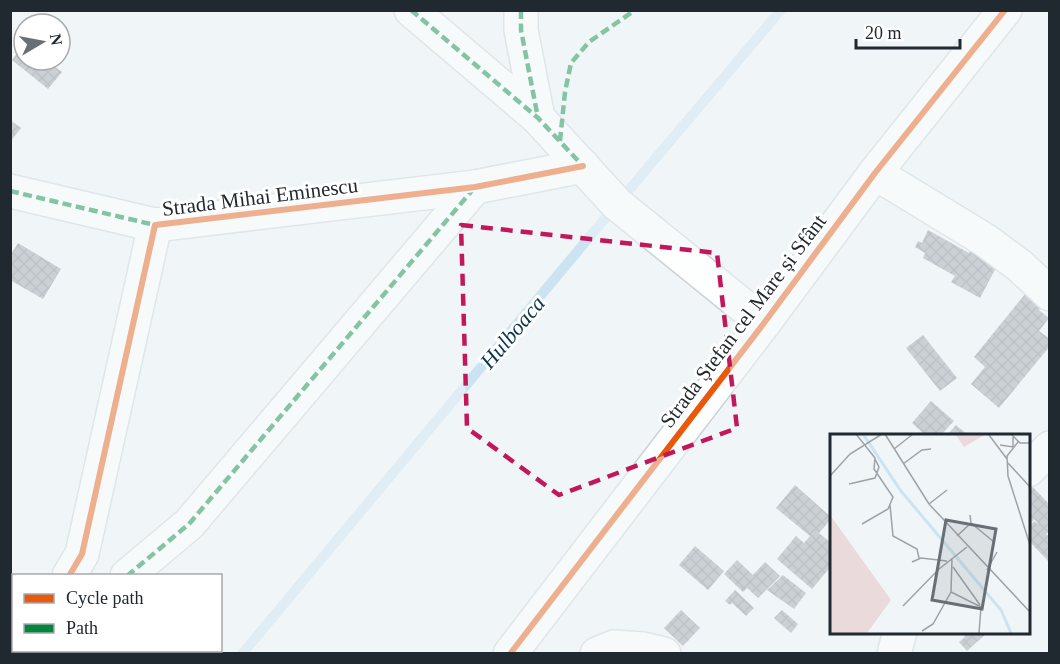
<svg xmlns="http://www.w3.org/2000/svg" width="1060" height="664" font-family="'Times New Roman',serif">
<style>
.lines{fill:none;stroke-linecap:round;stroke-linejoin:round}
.stream{stroke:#cce3f1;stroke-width:10}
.building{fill:url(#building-cross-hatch)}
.minor-casing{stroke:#cbd2d6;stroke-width:36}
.minor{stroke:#fdfefe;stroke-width:33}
.quiet{stroke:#00873e;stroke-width:4.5;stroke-dasharray:9 4.5;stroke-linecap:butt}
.cycleway-casing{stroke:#fff;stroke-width:10}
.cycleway{stroke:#e8590c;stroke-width:6}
.marked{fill:none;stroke:#c2185b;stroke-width:4.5;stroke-dasharray:12 8;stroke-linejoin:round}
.labels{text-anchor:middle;stroke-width:6;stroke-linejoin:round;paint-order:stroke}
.street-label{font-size:21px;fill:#20292f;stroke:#fff}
.water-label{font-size:22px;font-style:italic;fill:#0a354a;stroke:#fff}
.inset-river{fill:none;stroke:#cce3f1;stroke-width:3}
.inset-road{fill:none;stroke:#9da3a8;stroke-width:1.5}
.view{fill:#697075;fill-opacity:0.15;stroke:#697075;stroke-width:3}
.inset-edge{fill:none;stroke:#20292f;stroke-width:3}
</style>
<defs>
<pattern id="building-cross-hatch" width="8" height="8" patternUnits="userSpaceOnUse" patternTransform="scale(1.5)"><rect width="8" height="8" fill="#9ca3a8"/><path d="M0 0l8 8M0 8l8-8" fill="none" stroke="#7f8589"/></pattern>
</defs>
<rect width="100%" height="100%" fill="#f0f5f8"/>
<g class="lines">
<!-- stream -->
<polyline class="stream" points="242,654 617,204 781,10"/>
</g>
<!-- building -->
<g class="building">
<polygon points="24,44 24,60 46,60 62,72 48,89 12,60"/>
<polygon points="10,120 21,128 10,142"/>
<polygon points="928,230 969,253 971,249 998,264 980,298 951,282 955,276 923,258 925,253 915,247 918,241 922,243"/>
<polygon points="18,243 61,269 43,299 10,280 10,256"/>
<polygon points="1026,293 1042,307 1039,310 1049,318 1039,331 1050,339 1050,346 999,408 971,384 985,367 974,357"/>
<polygon points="923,335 957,378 940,391 906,348"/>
<polygon points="931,401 954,421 940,436 926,436 912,423"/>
<polygon points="956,425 969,436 946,436"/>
<polygon points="1028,482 1050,505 1050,531 1046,534 1050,537 1050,563 1028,540 1028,526 1035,521 1037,524 1038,523 1033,518 1034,520 1028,525"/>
<polygon points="795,485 832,518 819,533 832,544 832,565 812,589 777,559 796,536 804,543 810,536 776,508"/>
<polygon points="695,546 724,571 708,590 679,565"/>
<polygon points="737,560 753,575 765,562 780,576 758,598 747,588 743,592 724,574"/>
<polygon points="783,575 806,593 794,609 767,590"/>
<polygon points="735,590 754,608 746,616 732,603 730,605 725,601"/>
<polygon points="681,610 700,628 683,646 664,628"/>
<polygon points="782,610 798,624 791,633 774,618"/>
<polygon points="961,632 988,632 967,651 959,642 965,637"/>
</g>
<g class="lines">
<defs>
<g id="minor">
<polyline points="411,10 538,118 617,204 764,323"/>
<polyline points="521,10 521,30 538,118"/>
<polyline points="875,173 985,240 1020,266 1050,294"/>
<polyline points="10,191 155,225"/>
<polyline points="1028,470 1050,448"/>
<polyline points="69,576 82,554 155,225 475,187 583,166"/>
<polyline points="127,576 189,524 475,187"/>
<polyline points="13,654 22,650"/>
<polyline points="510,654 764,323 875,173 1005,10"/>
<polyline points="597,654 614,647 643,649 664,654"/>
<polyline points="894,654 900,632"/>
</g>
</defs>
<!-- minor casing -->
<use href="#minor" class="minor-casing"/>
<!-- minor -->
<use href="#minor" class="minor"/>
<!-- quiet -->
<g class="quiet">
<polyline points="411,10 538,118 583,166"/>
<polyline points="521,10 521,30 538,118"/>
<polyline points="560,141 565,92 571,63 589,42 635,10"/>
<polyline points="10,191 155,225"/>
<polyline points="127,576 189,524 475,187"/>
<polyline points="13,654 22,650"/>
</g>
<defs>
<g id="cycleway">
<polyline points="69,576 82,554 155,225 475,187 583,166"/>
<polyline points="510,654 764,323 875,173 1005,10"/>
</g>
</defs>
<!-- cycleway casing -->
<use href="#cycleway" class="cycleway-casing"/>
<!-- cycleway -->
<use href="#cycleway" class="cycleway"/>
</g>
<!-- marked area -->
<path d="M0 0H1060V664H0ZM461,225L717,253L737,428L559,495L467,428Z" fill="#f0f5f8" fill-opacity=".55" fill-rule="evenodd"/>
<path class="marked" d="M461,225L717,253L737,428L559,495L467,428Z"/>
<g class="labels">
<!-- street labels -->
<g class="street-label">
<text transform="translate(260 197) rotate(-7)" y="7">Strada Mihai Eminescu</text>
<text transform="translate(743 321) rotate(-53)" y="7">Strada Ștefan cel Mare și Sfânt</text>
</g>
<!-- water labels -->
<g class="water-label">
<text transform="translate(512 332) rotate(-50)" y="8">Hulboaca</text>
</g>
</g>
<!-- overview -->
<g transform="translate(830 434)">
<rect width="200" height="200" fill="#f0f5f8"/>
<path d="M0,81L61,166L37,199H0Z" fill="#ebdadc"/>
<path d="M125,0H156L134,13Z" fill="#ebdadc"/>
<path class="inset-river" d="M33,0L71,57L171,176L181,199"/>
<path class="inset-road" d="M26,0L45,24L44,35L63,63L58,75L32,90M55,0L99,70L200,178M181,0L190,9H200M159,1L177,25M188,8L177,22L178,42L200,111M170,11L183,13V3M64,15L83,0M178,29L200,53M73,30L92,16L101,15M0,42L20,20L52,0M19,50L45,44L49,33L45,25M99,70L117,56M60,71L63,102L87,115L89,124M141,89L164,108M127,102L141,89L140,81M122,124L121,158L151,173L149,199M82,128L91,124L117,127M123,133L150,171M157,136L167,118M73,172L109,135L137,113M92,197L103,190L121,158"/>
<path class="view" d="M116,86L166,95L152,175L102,166Z"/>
<rect width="200" height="200" class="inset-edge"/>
</g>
<!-- border -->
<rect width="1060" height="664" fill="none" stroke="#20292f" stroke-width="24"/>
<!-- legend -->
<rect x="12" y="574" width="210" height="78" fill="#ffffff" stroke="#a6a9ac" stroke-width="1.5"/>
<rect x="24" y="594" width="30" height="9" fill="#e8590c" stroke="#a6a9ac" stroke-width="1.5"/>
<text x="66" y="604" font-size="18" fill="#20292f">Cycle path</text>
<rect x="24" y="624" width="30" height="9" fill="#00873e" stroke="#a6a9ac" stroke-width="1.5"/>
<text x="66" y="634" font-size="18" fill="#20292f">Path</text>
<!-- north arrow -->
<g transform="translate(42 42) rotate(80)"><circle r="28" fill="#ffffff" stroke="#a6a9ac" stroke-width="1.5"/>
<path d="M0-4.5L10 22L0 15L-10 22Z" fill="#697075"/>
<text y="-9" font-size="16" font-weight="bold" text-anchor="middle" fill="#20292f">N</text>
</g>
<!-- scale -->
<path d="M856 39v9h104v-9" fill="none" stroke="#20292f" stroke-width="3"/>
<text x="865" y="39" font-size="18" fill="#20292f" stroke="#ffffff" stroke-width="4.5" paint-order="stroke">20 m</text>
</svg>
